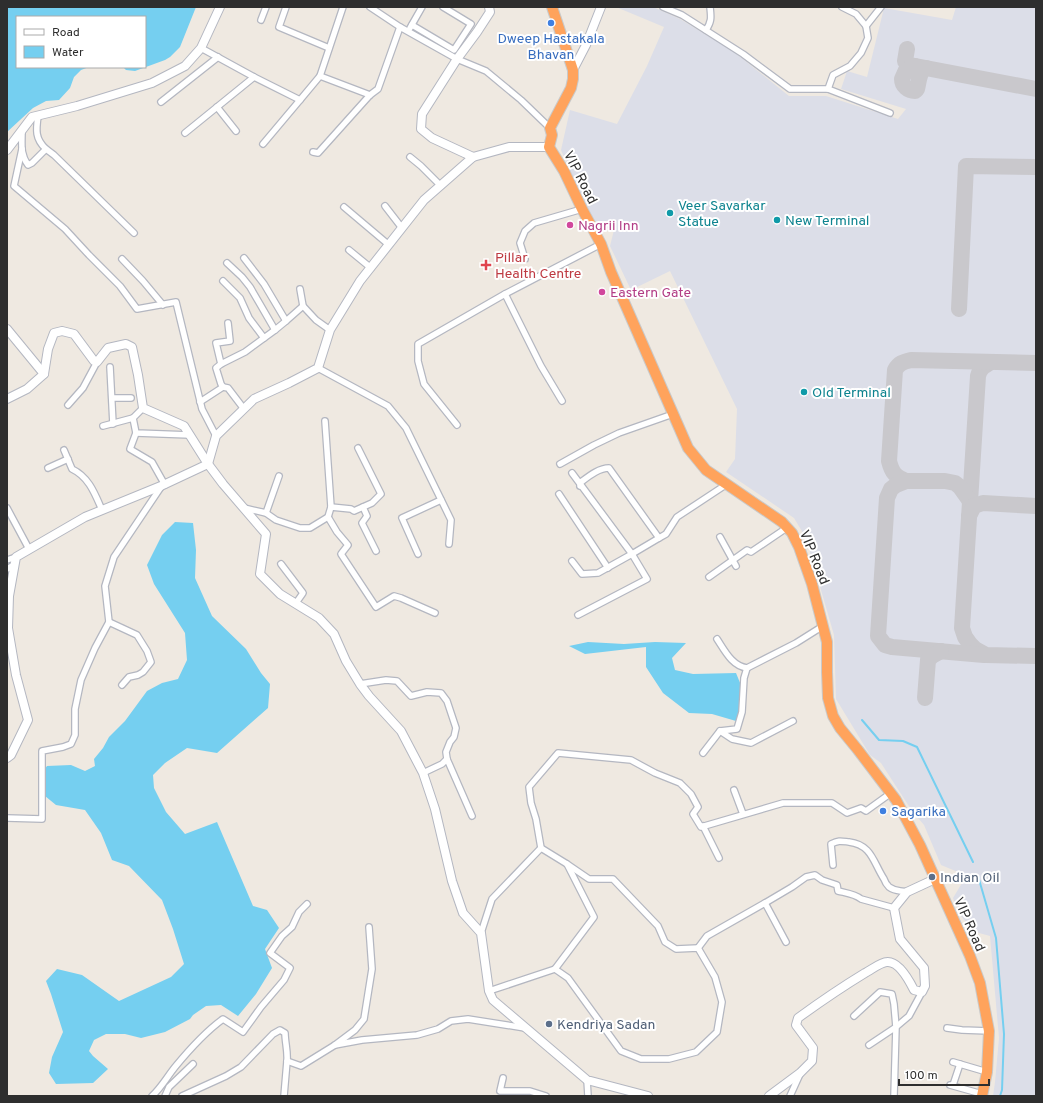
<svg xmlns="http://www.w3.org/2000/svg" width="1043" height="1103" font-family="Overpass,sans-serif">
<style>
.airport{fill:#dcdee8}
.water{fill:#75cff0}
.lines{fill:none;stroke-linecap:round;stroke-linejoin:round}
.stream{stroke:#75cff0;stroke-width:2}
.taxiway{stroke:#c9c8cc;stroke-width:16}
.street-casing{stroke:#b4b7c1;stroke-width:8}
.secondary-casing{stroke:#b4b7c1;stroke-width:10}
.highway-casing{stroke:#c9c9c9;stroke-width:12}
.street{stroke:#fff;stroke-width:5.5}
.secondary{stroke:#fff;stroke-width:8}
.highway{stroke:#ffa35c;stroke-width:10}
.shop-dot{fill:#3f7fe0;stroke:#fff;stroke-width:1.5}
.culture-dot{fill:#0f9aa8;stroke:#fff;stroke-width:1.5}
.hotel-dot{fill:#d1479c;stroke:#fff;stroke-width:1.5}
.health-dot{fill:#e0444e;stroke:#fff;stroke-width:1.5}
.service-dot{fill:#5c6f8a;stroke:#fff;stroke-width:1.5}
.labels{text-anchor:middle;stroke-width:4;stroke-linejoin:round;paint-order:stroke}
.shop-label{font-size:14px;fill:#366cbe;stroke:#fff}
.street-label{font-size:14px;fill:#2e2e2e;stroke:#fff}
.culture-label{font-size:14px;fill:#0d838f;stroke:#fff;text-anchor:start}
.hotel-label{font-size:14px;fill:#b23c85;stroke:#fff;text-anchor:start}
.health-label{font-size:14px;fill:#be3a42;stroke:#fff;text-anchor:start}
.service-label{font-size:14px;fill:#4e5e75;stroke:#fff;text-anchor:start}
</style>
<rect width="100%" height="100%" fill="#efe9e1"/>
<!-- airport -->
<polygon class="airport" points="616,7 653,7 680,19 733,51 789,96 826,96 898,119 906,109 841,89 847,71 867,77 884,8 952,20 956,7 1036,7 1036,1096 993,1096 995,1082 999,1038 990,936 979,933 971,928 960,915 953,898 962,883 958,872 941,865 924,825 912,811 881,763 870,755 836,699 834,635 806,538 794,518 726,472 735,459 737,409 670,271 631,290 610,246 614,230 597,225 584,202 561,150 570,110 617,124 647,66 664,27"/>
<!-- water -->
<g class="water">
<polygon points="7,7 196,7 180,47 170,57 165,60 135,71 126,70 123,67 145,67 145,17 17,17 17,67 89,67 81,70 74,77 70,88 59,100 46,101 33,108 7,132"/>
<polygon points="175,522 193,523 196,550 195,578 212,616 246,649 261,673 270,684 268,708 217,753 187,748 165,763 153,775 154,788 166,812 185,834 217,822 253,906 267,910 279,928 265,949 272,968 256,994 238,1016 221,1005 206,1006 193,1015 190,1019 165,1032 141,1038 125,1034 106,1034 94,1040 89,1051 93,1056 108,1069 93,1083 56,1084 49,1073 52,1057 63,1032 51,994 46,981 57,969 82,975 119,1001 171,977 184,964 173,929 162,900 129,866 112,860 101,833 85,810 56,805 45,796 44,770 47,766 71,765 85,771 95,766 94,759 103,748 109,737 125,721 147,691 162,683 178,679 187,660 185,633 154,584 147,565 162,535"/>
<polygon points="588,642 624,644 655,642 686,643 672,658 675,670 693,674 736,673 745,695 736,721 712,714 689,713 663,693 646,667 646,647 585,654 569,646"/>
</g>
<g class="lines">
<!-- stream -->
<g class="stream">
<polyline points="862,720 879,740 903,741 917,747 973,862"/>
<polyline points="978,876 996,938 1004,1034 1002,1090 1000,1096"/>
</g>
<!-- taxiway -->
<g class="taxiway">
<polyline points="907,49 905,61 910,65 1036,89"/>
<path d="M915,66L906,70L902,79C902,86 908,91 915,91L917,89C919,82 919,71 926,68"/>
<polyline points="959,309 966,166 1036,167"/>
<path d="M991,362C984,366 980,368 978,376L962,628L965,637L970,644L975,649L986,655L1036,656"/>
<path d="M906,481C895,476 892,473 889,461L895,370C899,363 903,362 911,360L1036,363"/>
<polyline points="970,501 960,487 955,483 945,481 906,481 896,485 891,489 887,498 878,636 885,645 892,647 984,655"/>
<polyline points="969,516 974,506 983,503 1036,506"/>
<polyline points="925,698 928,660 932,656 941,651"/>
</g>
<defs>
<g id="street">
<polyline points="286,7 279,27 329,48"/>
<polyline points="370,7 400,27 457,59 486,71 521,100 550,128"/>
<polyline points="663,7 682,15 743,54 790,89 828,89 890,113"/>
<polyline points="261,20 266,7"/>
<polyline points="412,25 454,50 471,24 443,7"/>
<polyline points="866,26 881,7"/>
<polyline points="410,28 422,7"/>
<path d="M706,30C712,21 711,17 710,7"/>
<polyline points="201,48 254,77 300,100 320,76 343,7"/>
<polyline points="320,76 370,95"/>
<polyline points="828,89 833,75 850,66 861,53 868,38 866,26 856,14 842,7"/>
<polyline points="161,102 218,57"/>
<polyline points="217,107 236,131"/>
<path d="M38,116C36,130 35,139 46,149"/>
<path d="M22,131C22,144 20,154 28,165L32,163L46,149L54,155L134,233"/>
<polyline points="185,133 254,77"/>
<polyline points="263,144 300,100"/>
<polyline points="22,149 14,186 65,229 89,255 120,286 137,309 176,302 202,409 216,436"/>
<polyline points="313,152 318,153 370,95 378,89 400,27"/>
<polyline points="410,157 421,166 441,186"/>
<polyline points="385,206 402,228"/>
<polyline points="344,207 389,245"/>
<polyline points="349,250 371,268"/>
<polyline points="244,258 264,284 286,321 303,306"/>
<polyline points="122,259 143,281 163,305"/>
<polyline points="525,259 520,243 525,231 534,223 582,209"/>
<polyline points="227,263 242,277 250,287 275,330 286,321"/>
<polyline points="223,281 240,298 249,318 264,338 275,330"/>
<polyline points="300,289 303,306 316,320 330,330"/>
<polyline points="505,294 541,366 562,401"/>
<polyline points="221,364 216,343 230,341 228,323"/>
<polyline points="110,367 113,424"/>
<polyline points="318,368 388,406 406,428 451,520 449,544"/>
<polyline points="112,398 131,398"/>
<polyline points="200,402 223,387"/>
<polyline points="68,405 83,388 97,362"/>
<polyline points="143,408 133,418 136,433 190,435"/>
<polyline points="244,409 228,388 223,387 221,384 216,368 221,364 245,352 264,338"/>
<polyline points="325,421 331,507"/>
<polyline points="457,425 424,384 418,361 418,344 505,294 601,244"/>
<polyline points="103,426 133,418"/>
<polyline points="136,433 130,449 152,462 165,485"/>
<path d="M64,450L72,469C89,477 95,494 102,510"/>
<polyline points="560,464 594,445 619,433 673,414"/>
<polyline points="48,468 68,459"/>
<polyline points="572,473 632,554 647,579 578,615"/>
<path d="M580,486L581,482C589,476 599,468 609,468L659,538"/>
<polyline points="559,494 608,568"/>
<polyline points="363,507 367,516 362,523 376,551"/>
<polyline points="7,508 29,549"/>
<polyline points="244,508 266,513 276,520 300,528 310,528 328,517 331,507 351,509 354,511 372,503 381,494 358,448"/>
<polyline points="266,513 279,476"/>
<polyline points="328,517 337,532 348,545 341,554 376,607 394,596 401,598 435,613"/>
<polyline points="720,537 736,566"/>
<polyline points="418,554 402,518 441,500"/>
<polyline points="7,560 16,557"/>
<polyline points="572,561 582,574 598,573 632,554 659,538 666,534 677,517 727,484"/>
<polyline points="281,564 303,593 296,603"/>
<polyline points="7,569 14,565"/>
<polyline points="709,577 747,550 751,552 788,527"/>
<polyline points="109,622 137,635 147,651 151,662 143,672 138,675 129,677 122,685"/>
<path d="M717,639C725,651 732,666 747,668L796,643L823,626"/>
<polyline points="360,684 386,680 397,681 411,696 427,692 441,693 447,701 456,728 454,737 450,742 446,752 447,759 442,764 423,773"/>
<polyline points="720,731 732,739 751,743 793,721"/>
<polyline points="703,753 720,731 737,729 742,712 744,678 747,668"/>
<polyline points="447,759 472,816"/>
<polyline points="734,790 743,814"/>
<polyline points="7,818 42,819 42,751 63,747 71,744 75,735 75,709 81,680 95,648 109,622 105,586 114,557 161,487"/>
<polyline points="703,826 719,858"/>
<path d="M833,865L831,844C839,840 841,841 849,842C872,845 873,862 884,879C885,882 887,885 889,887C896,892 900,890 907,892"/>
<path d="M765,903L792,887L806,877L815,875L822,880L837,885L838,891C846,893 855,894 861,899L894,908"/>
<polyline points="481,933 492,899 541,848"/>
<polyline points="698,948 707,936 765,903 786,942"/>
<polyline points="555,969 594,917 567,864 541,848 536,819 531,803 529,787 558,753 631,760 655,773 680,783 691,794 698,807 693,814 701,827 783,803 832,803 847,813 861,808 866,811 891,793"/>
<polyline points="489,991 555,969 568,978 621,1051 641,1059 669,1059 696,1052 717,1032 722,1002 715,977 698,948 676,949 665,942 658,926 613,879 589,879 567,864"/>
<polyline points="854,1016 880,992 892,994 894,1004 896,1027 869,1045"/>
<polyline points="947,1028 962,1030 989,1031"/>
<polyline points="335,1045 362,1040 417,1035 438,1029 451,1021 468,1019 525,1028"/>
<polyline points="287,1061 301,1066 335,1045 355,1030 364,1019 372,969 369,927"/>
<polyline points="953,1062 987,1072"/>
<polyline points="503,1078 500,1091 530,1091 546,1096"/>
<polyline points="587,1080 588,1096"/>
<polyline points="950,1085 982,1094"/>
<polyline points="953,1085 960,1064"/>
<path d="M152,1096C161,1088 167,1077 175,1067C189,1050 205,1032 223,1019L243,1032L261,1007L284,980L290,968L270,953L282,936L292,927L299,912L307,904"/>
<polyline points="165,1096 169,1087 193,1064"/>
<path d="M182,1096L226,1076L241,1067L273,1034L280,1030L285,1033C285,1042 288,1052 287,1061C286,1073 285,1084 284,1096"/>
<polyline points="790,1096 800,1074"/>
<polyline points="894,1096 896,1027 909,1016 922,992"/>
</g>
<g id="secondary">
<polyline points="573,70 586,45 601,7"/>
<polyline points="7,150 32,117 77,106 152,83 185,66 201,48 220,7"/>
<polyline points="473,157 432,138 421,129 422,114 457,59 477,32 490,12 489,7"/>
<polyline points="7,329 44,374"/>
<polyline points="7,399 27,389 44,374 48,349 54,333 62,331 74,334 94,361 97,362 108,348 126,344 132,347 138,375 143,408 184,426 208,464 223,484 266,534 260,574 280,594 319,618 334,634 346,661 360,684 369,696 401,731 423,773 435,809 452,881 463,913 481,933 489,991 493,1000 587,1080 648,1096"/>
<polyline points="7,758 11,755 28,720 16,675 8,628 9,596 16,557 85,517 161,486 208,464 216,436 254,399 289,383 318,368 330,330 360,281 424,200 473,157 509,147 549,147"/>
<path d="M769,1096L800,1073L812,1061L813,1048L796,1025L798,1018C820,1002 842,987 865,973C871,970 881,962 887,962C899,961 910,982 914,990L922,992L925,986L924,968L900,939L894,908L907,892L935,879"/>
</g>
<polyline id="highway" points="552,7 573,70 573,79 571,88 550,128 552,135 549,147 564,171 582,209 601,244 611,272 688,448 706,470 782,522 792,533 799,547 812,584 827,642 827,672 828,698 833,716 840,728 858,750 896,800 920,845 970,956 980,983 989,1031 987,1072 982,1096"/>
</defs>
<!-- street casing -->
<use href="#street" class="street-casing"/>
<!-- secondary casing -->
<use href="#secondary" class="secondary-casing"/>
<!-- highway casing -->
<use href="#highway" class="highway-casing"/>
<!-- street -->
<use href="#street" class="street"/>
<!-- secondary -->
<use href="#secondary" class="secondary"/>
<!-- highway -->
<use href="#highway" class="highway"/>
</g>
<!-- markers -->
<g class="shop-dot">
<circle cx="551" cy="23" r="4"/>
<circle cx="883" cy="811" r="4"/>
</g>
<g class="culture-dot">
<circle cx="670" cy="213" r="4"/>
<circle cx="777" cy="220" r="4"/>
<circle cx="804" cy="392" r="4"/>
</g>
<g class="hotel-dot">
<circle cx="570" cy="225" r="4"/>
<circle cx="602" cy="292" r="4"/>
</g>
<path class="health-dot" d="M484 259h4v4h4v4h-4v4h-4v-4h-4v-4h4z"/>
<g class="service-dot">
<circle cx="932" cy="877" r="4"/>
<circle cx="549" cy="1024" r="4"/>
</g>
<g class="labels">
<!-- shop labels -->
<g class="shop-label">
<text x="551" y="43">Dweep Hastakala<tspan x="551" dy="16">Bhavan</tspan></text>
<text x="891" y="816" text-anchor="start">Sagarika</text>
</g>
<!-- street labels -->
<g class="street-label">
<text transform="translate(581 177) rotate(63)" y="5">VIP Road</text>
<text transform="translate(815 557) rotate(68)" y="5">VIP Road</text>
<text transform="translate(970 924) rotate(66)" y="5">VIP Road</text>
</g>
<!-- culture labels -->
<g class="culture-label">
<text x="678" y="210">Veer Savarkar<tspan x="678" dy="16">Statue</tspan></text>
<text x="785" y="225">New Terminal</text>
<text x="812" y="397">Old Terminal</text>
</g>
<!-- hotel labels -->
<g class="hotel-label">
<text x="578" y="230">Nagrii Inn</text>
<text x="610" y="297">Eastern Gate</text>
</g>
<!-- health labels -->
<g class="health-label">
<text x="495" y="262">Pillar<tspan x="495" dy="16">Health Centre</tspan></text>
</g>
<!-- service labels -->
<g class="service-label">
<text x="940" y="882">Indian Oil</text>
<text x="557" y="1029">Kendriya Sadan</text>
</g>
</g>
<!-- border -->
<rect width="1043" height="1103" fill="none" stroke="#2e2e2e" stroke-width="16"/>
<!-- legend -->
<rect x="16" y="16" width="130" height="52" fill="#ffffff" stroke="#ababab"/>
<rect x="24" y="29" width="20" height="6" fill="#ffffff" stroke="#ababab"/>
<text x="52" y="36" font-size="12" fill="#2e2e2e">Road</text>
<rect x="24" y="46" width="20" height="12" fill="#75cff0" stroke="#ababab"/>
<text x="52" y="56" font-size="12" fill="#2e2e2e">Water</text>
<!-- scale -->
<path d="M899 1079v6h90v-6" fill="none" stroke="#2e2e2e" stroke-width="2"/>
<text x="905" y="1079" font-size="12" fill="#2e2e2e" stroke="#ffffff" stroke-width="3" paint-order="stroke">100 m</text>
</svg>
